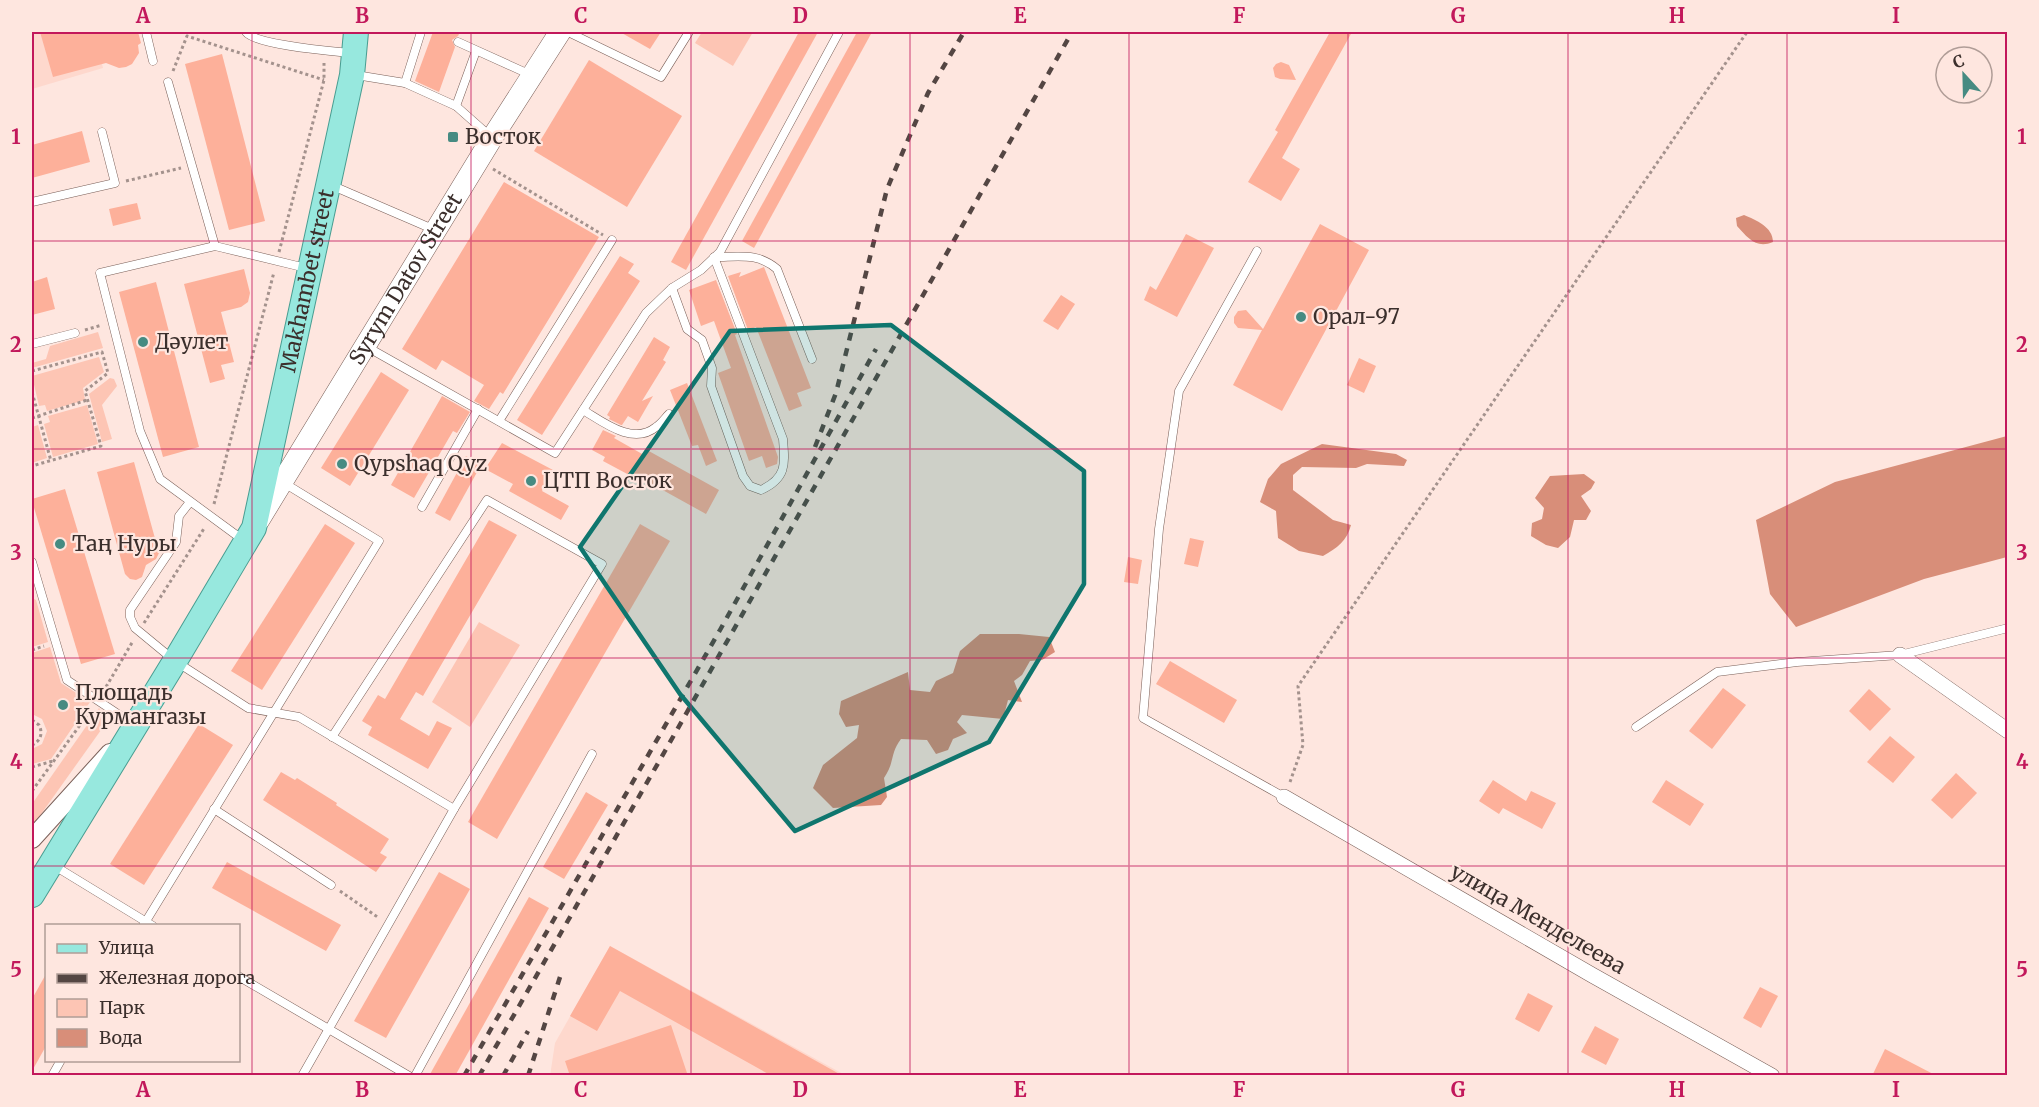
<svg xmlns="http://www.w3.org/2000/svg" width="2039" height="1107" font-family="Merriweather,serif">
<style>
.built{fill:#fed8cd}
.green{fill:#fdc5b4}
.water{fill:#d88e79}
.building{fill:#fdb09a}
.lines{fill:none;stroke-linecap:round;stroke-linejoin:round}
.service-casing{stroke:#7a6059;stroke-width:9}
.minor-casing{stroke:#7a6059;stroke-width:16}
.tertiary-casing{stroke:#7a6059;stroke-width:20}
.secondary-casing{stroke:#7a6059;stroke-width:22}
.primary-casing{stroke:#499d91;stroke-width:26}
.path{stroke:#a4928d;stroke-width:3;stroke-dasharray:3 3;stroke-linecap:butt}
.service{stroke:#fff;stroke-width:8}
.minor{stroke:#fff;stroke-width:15}
.tertiary{stroke:#fff;stroke-width:18}
.secondary{stroke:#fff;stroke-width:21}
.primary{stroke:#97e8de;stroke-width:24}
.rail{stroke:#544643;stroke-width:4.5;stroke-dasharray:8 8;stroke-linecap:butt}
.marked{fill:#0f766e;fill-opacity:0.2;stroke:#0f766e;stroke-width:4.5;stroke-linejoin:round}
.grid{fill:none;stroke:#c2185b;stroke-width:1.5;stroke-opacity:0.55}
.poi-dot{fill:#468b82;stroke:#fee6df;stroke-width:2}
.labels{text-anchor:middle;stroke-width:4.5;stroke-linejoin:round;paint-order:stroke}
.poi-label{font-size:21px;fill:#3b2f2c;stroke:#fee6df;text-anchor:start}
.street-label{font-size:21px;fill:#3b2f2c;stroke:#fee6df}
.neatline{fill:none;stroke:#c2185b;stroke-width:2}
.grid-label{font-size:20px;text-anchor:middle;font-weight:bold;fill:#c2185b}
</style>
<rect width="100%" height="100%" fill="#fee6df"/>
<!-- built -->
<g class="built">
<polygon points="32,32 94,32 103,68 32,89"/>
<polygon points="610,946 845,1075 550,1076 555,1043"/>
</g>
<!-- green -->
<g class="green">
<polygon points="702,32 753,32 733,66 695,43"/>
<polygon points="98,332 103,348 32,368 32,363 46,359 50,346"/>
<polygon points="99,357 104,372 83,388 85,400 47,411 45,405 39,406 32,376"/>
<polygon points="110,378 114,379 117,386 102,405 112,439 102,442 89,394"/>
<polygon points="87,405 98,444 53,457 44,424 50,422 48,416"/>
<polygon points="38,425 47,458 32,463 32,427"/>
<polygon points="32,598 36,600 48,642 32,647"/>
<polygon points="479,622 520,645 470,727 432,702"/>
<polygon points="50,647 61,683 90,702 51,759 32,764 32,749 42,744 47,731 42,719 32,714 32,665 33,662 32,653"/>
<polygon points="99,708 103,713 106,723 34,824 32,822 32,804"/>
</g>
<!-- water -->
<g class="water">
<path d="M1744,215C1756,220 1773,227 1773,242C1756,249 1748,238 1737,226L1736,218Z"/>
<polygon points="2007,436 2007,557 1924,579 1796,627 1770,594 1756,520 1835,482"/>
<path d="M1322,444L1396,454L1407,460L1404,466L1367,464L1356,468L1302,467L1293,475V490L1333,520L1351,525C1347,541 1337,548 1323,556L1299,551L1278,538L1276,511L1260,502L1268,479L1281,464Z"/>
<polygon points="1584,474 1595,482 1591,489 1581,496 1591,511 1586,520 1574,520 1570,537 1558,548 1546,545 1531,536 1532,523 1542,519 1544,508 1535,498 1550,476"/>
<path d="M980,634H1019L1049,637L1055,652L1042,660L1030,661L1022,675L1014,681L1022,702L1008,700L1003,719L962,715L957,722L967,733L953,739L948,750L936,754L927,740L901,739C890,753 895,762 884,778L887,797L881,805L833,808L813,788L823,765L857,738L859,725L846,727L839,714L841,701L908,672L910,690L930,692L936,681L953,673L960,651Z"/>
</g>
<!-- building -->
<g class="building">
<polygon points="40,32 138,32 141,43 138,45 139,53 132,64 126,67 119,68 106,63 53,77"/>
<polygon points="433,32 460,32 458,36 452,40 455,47 439,92 415,81"/>
<polygon points="620,32 661,32 650,49"/>
<polygon points="799,32 818,32 686,270 671,262"/>
<polygon points="857,32 872,32 754,248 742,241"/>
<polygon points="1330,32 1352,32 1282,158 1300,169 1281,201 1248,182 1278,132 1275,130"/>
<polygon points="222,54 265,221 229,230 185,64"/>
<polygon points="589,60 682,116 627,207 534,151"/>
<polygon points="1281,62 1289,65 1296,80 1280,79 1275,77 1273,68 1276,64"/>
<polygon points="82,131 90,162 32,178 32,145"/>
<polygon points="504,182 599,237 503,394 500,392 489,409 474,401 484,385 442,360 436,370 402,349"/>
<polygon points="137,203 141,219 113,226 109,209"/>
<polygon points="1320,224 1369,250 1282,411 1233,385 1262,330 1238,328 1234,323 1234,317 1238,311 1246,310 1263,329"/>
<polygon points="1186,234 1214,248 1177,317 1144,300 1150,286 1156,290"/>
<polygon points="620,256 634,264 628,273 640,281 542,435 517,420"/>
<polygon points="764,267 811,388 797,393 802,406 789,411 756,327 748,330 728,276 741,272 739,277"/>
<polygon points="244,269 250,293 248,302 241,307 221,312 234,362 221,365 225,379 210,383 184,284"/>
<polygon points="47,277 55,309 32,315 32,282"/>
<polygon points="716,280 737,334 735,335 778,457 777,464 766,468 762,456 749,461 718,373 731,368 714,321 701,326 689,290"/>
<polygon points="156,282 199,447 163,457 119,292"/>
<polygon points="1061,295 1075,304 1058,330 1043,321"/>
<polygon points="654,337 670,347 663,360 666,362 642,401 653,396 638,422 628,416 622,425 621,425 609,419 610,417 607,415"/>
<polygon points="1359,358 1376,366 1364,393 1347,385"/>
<polygon points="381,372 409,390 350,486 321,468"/>
<polygon points="687,383 717,461 706,466 698,445 692,446 670,390"/>
<polygon points="442,396 470,412 457,433 453,431 414,498 391,485"/>
<polygon points="603,430 616,436 614,438 644,455 647,450 719,490 706,514 632,473 631,476 603,461 605,457 592,450"/>
<polygon points="502,443 553,470 542,491 569,506 561,520 509,491 513,484 485,469"/>
<polygon points="466,456 481,465 450,521 435,513"/>
<polygon points="134,462 159,553 156,559 146,565 142,577 136,580 130,579 125,574 97,472"/>
<polygon points="65,489 115,654 81,664 32,501 32,499"/>
<polygon points="489,520 517,535 423,696 416,692 400,719 429,736 437,721 452,728 428,769 368,735 372,727 362,721 378,695 385,699"/>
<polygon points="325,524 355,543 262,690 231,671"/>
<polygon points="640,524 670,541 497,839 468,822"/>
<polygon points="1190,538 1204,541 1198,567 1184,564"/>
<polygon points="1128,557 1142,560 1138,584 1124,582"/>
<polygon points="1170,661 1237,700 1224,723 1156,684"/>
<polygon points="1723,688 1746,705 1712,749 1689,731"/>
<polygon points="1869,689 1891,709 1870,731 1849,711"/>
<polygon points="199,724 233,745 144,885 110,864"/>
<polygon points="1890,736 1915,757 1893,783 1867,762"/>
<polygon points="281,772 295,780 297,778 337,803 336,805 389,839 380,853 387,857 376,872 263,800"/>
<polygon points="1956,773 1977,793 1952,819 1931,800"/>
<polygon points="1493,780 1526,801 1531,791 1556,803 1542,829 1503,808 1499,814 1479,801"/>
<polygon points="1666,780 1704,804 1690,826 1652,802"/>
<polygon points="586,792 608,805 564,879 543,867"/>
<polygon points="227,862 341,925 326,951 212,888"/>
<polygon points="439,872 470,889 386,1038 354,1021"/>
<polygon points="529,897 549,908 455,1076 429,1076"/>
<polygon points="610,946 843,1076 772,1076 620,991 597,1031 570,1016"/>
<polygon points="46,974 46,1046 32,1071 32,999"/>
<polygon points="1760,987 1778,996 1761,1028 1743,1018"/>
<polygon points="1528,993 1553,1006 1539,1032 1515,1019"/>
<polygon points="671,1025 688,1076 570,1076 565,1061"/>
<polygon points="1595,1026 1619,1039 1606,1065 1581,1052"/>
<polygon points="1885,1049 1937,1076 1872,1076"/>
</g>
<g class="lines">
<defs>
<g id="service">
<polyline points="146,32 153,61"/>
<path d="M246,32C256,45 331,51 351,53"/>
<polyline points="568,32 661,77 689,32"/>
<polyline points="458,42 531,75"/>
<polyline points="356,75 405,83 456,106 491,137"/>
<polyline points="168,82 215,246 306,268"/>
<polyline points="405,83 421,32"/>
<polyline points="456,106 476,51"/>
<polyline points="333,186 435,230"/>
<polyline points="32,202 115,183 102,132"/>
<polyline points="215,246 100,273 140,431 160,479 243,540"/>
<polyline points="1257,251 1179,391 1159,529 1143,718 1284,797"/>
<path d="M672,288L687,329L702,340L712,368L711,386L743,476L750,486L761,490C787,478 785,464 783,439L714,257C739,257 757,252 777,269L812,359"/>
<polyline points="32,344 75,333"/>
<polyline points="367,347 555,453 646,313 672,288 701,270 720,252 839,32"/>
<path d="M583,410C603,422 633,446 656,427C661,424 665,418 669,414"/>
<polyline points="499,421 612,240"/>
<polyline points="190,502 179,516 176,542 130,610 130,617 135,628 175,661 248,708 299,717 454,809 302,1076"/>
<polyline points="422,507 478,409"/>
<polyline points="32,562 67,680 133,724"/>
<polyline points="1636,727 1717,672 1797,662 1900,655 2008,628"/>
<polyline points="332,737 487,500 602,564 454,809"/>
<polyline points="214,809 331,885"/>
<polyline points="53,865 153,926"/>
<polyline points="143,926 379,541 284,483"/>
<polyline points="238,976 409,1076"/>
<polyline points="52,1076 61,1060"/>
<polyline points="415,1076 592,754"/>
</g>
<g id="minor">
<polyline points="1900,655 2008,731"/>
<polyline points="1284,797 1592,975 1772,1076"/>
</g>
<polyline id="tertiary" points="32,839 110,753"/>
<g id="secondary">
<path id="s1" d="M259,520L492,138L560,32"/>
</g>
<g id="primary">
<path id="s2" d="M32,895L175,661L254,528L352,75L356,32"/>
</g>
</defs>
<!-- service casing -->
<use href="#service" class="service-casing"/>
<!-- minor casing -->
<use href="#minor" class="minor-casing"/>
<!-- tertiary casing -->
<use href="#tertiary" class="tertiary-casing"/>
<!-- secondary casing -->
<use href="#secondary" class="secondary-casing"/>
<!-- primary casing -->
<use href="#primary" class="primary-casing"/>
<!-- path -->
<g class="path">
<polyline points="173,71 187,36 324,80"/>
<polyline points="493,169 603,235"/>
<polyline points="126,181 181,168"/>
<polyline points="279,252 324,80 324,63"/>
<polyline points="85,330 102,325"/>
<polyline points="32,371 102,352 108,373 85,391 101,446 32,466"/>
<polyline points="32,392 51,461"/>
<polyline points="32,418 87,400"/>
<polyline points="214,504 274,272"/>
<polyline points="144,623 205,527"/>
<polyline points="32,650 44,646"/>
<polyline points="103,692 133,641"/>
<path d="M32,720L39,725C43,733 41,741 32,745"/>
<polyline points="32,767 53,761"/>
<polyline points="1290,782 1303,745 1298,686 1747,32"/>
<polyline points="32,791 91,710"/>
<polyline points="340,891 379,918"/>
</g>
<!-- service -->
<use href="#service" class="service"/>
<!-- minor -->
<use href="#minor" class="minor"/>
<!-- tertiary -->
<use href="#tertiary" class="tertiary"/>
<!-- secondary -->
<use href="#secondary" class="secondary"/>
<!-- primary -->
<use href="#primary" class="primary"/>
<!-- rail -->
<g class="rail">
<polyline points="815,447 836,393 887,189 928,93 964,32"/>
<polyline points="464,1076 720,630 876,349"/>
<polyline points="479,1076 665,751 1072,32"/>
<polyline points="503,1076 528,1031"/>
<polyline points="528,1076 561,974"/>
</g>
</g>
<!-- marked area -->
<path class="marked" d="M891,325L1084,471V584L989,742L795,831L680,694L580,547L730,331Z"/>
<!-- grid -->
<path class="grid" d="M252,32V1076M471,32V1076M691,32V1076M910,32V1076M1129,32V1076M1348,32V1076M1568,32V1076M1787,32V1076M32,241H2008M32,449H2008M32,658H2008M32,866H2008"/>
<!-- markers -->
<g class="poi-dot">
<rect x="447" y="131" width="12" height="12" rx="3"/>
<circle cx="1301" cy="317" r="6"/>
<circle cx="143" cy="342" r="6"/>
<circle cx="342" cy="464" r="6"/>
<circle cx="531" cy="481" r="6"/>
<circle cx="60" cy="544" r="6"/>
<circle cx="63" cy="705" r="6"/>
</g>
<g class="labels">
<!-- poi labels -->
<g class="poi-label">
<text x="465" y="144">Восток</text>
<text x="1313" y="324">Орал-97</text>
<text x="155" y="349">Дәулет</text>
<text x="354" y="471">Qypshaq Qyz</text>
<text x="543" y="488">ЦТП Восток</text>
<text x="72" y="551">Таң Нуры</text>
<text x="75" y="700">Площадь<tspan x="75" dy="24">Курмангазы</tspan></text>
</g>
<!-- street labels -->
<g class="street-label">
<text dy="7" stroke="none"><textPath href="#s1" startOffset="282">Syrym Datov Street</textPath></text>
<text dy="7" stroke="none"><textPath href="#s2" startOffset="682">Makhambet street</textPath></text>
<text transform="translate(1538 919) rotate(30)" y="7">улица Менделеева</text>
</g>
</g>
<!-- border -->
<rect width="2039" height="1107" fill="none" stroke="#fee6df" stroke-width="66"/>
<!-- legend -->
<rect x="45" y="924" width="195" height="138" fill="#fee6df" stroke="#b09d97" stroke-width="1.5"/>
<rect x="57" y="944" width="30" height="9" fill="#97e8de" stroke="#b09d97" stroke-width="1.5"/>
<text x="99" y="954" font-size="18" fill="#3b2f2c">Улица</text>
<rect x="57" y="974" width="30" height="9" fill="#544643" stroke="#b09d97" stroke-width="1.5"/>
<text x="99" y="984" font-size="18" fill="#3b2f2c">Железная дорога</text>
<rect x="57" y="999" width="30" height="18" fill="#fdc5b4" stroke="#b09d97" stroke-width="1.5"/>
<text x="99" y="1014" font-size="18" fill="#3b2f2c">Парк</text>
<rect x="57" y="1029" width="30" height="18" fill="#d88e79" stroke="#b09d97" stroke-width="1.5"/>
<text x="99" y="1044" font-size="18" fill="#3b2f2c">Вода</text>
<!-- north arrow -->
<g transform="translate(1964 75) rotate(338)"><circle r="28" fill="#fee6df" stroke="#b09d97" stroke-width="1.5"/>
<path d="M0-4.5L10 22L0 15L-10 22Z" fill="#468b82"/>
<text y="-9" font-size="16" font-weight="bold" text-anchor="middle" fill="#3b2f2c">С</text>
</g>
<rect x="33" y="33" width="1973" height="1041" class="neatline"/>
<g class="grid-label">
<text x="143" y="23">A</text>
<text x="362" y="23">B</text>
<text x="581" y="23">C</text>
<text x="800" y="23">D</text>
<text x="1020" y="23">E</text>
<text x="1239" y="23">F</text>
<text x="1458" y="23">G</text>
<text x="1677" y="23">H</text>
<text x="1896" y="23">I</text>
<text x="16" y="144">1</text>
<text x="2022" y="144">1</text>
<text x="16" y="352">2</text>
<text x="2022" y="352">2</text>
<text x="16" y="560">3</text>
<text x="2022" y="560">3</text>
<text x="16" y="769">4</text>
<text x="2022" y="769">4</text>
<text x="16" y="977">5</text>
<text x="2022" y="977">5</text>
<text x="143" y="1097">A</text>
<text x="362" y="1097">B</text>
<text x="581" y="1097">C</text>
<text x="800" y="1097">D</text>
<text x="1020" y="1097">E</text>
<text x="1239" y="1097">F</text>
<text x="1458" y="1097">G</text>
<text x="1677" y="1097">H</text>
<text x="1896" y="1097">I</text>
</g>
</svg>
